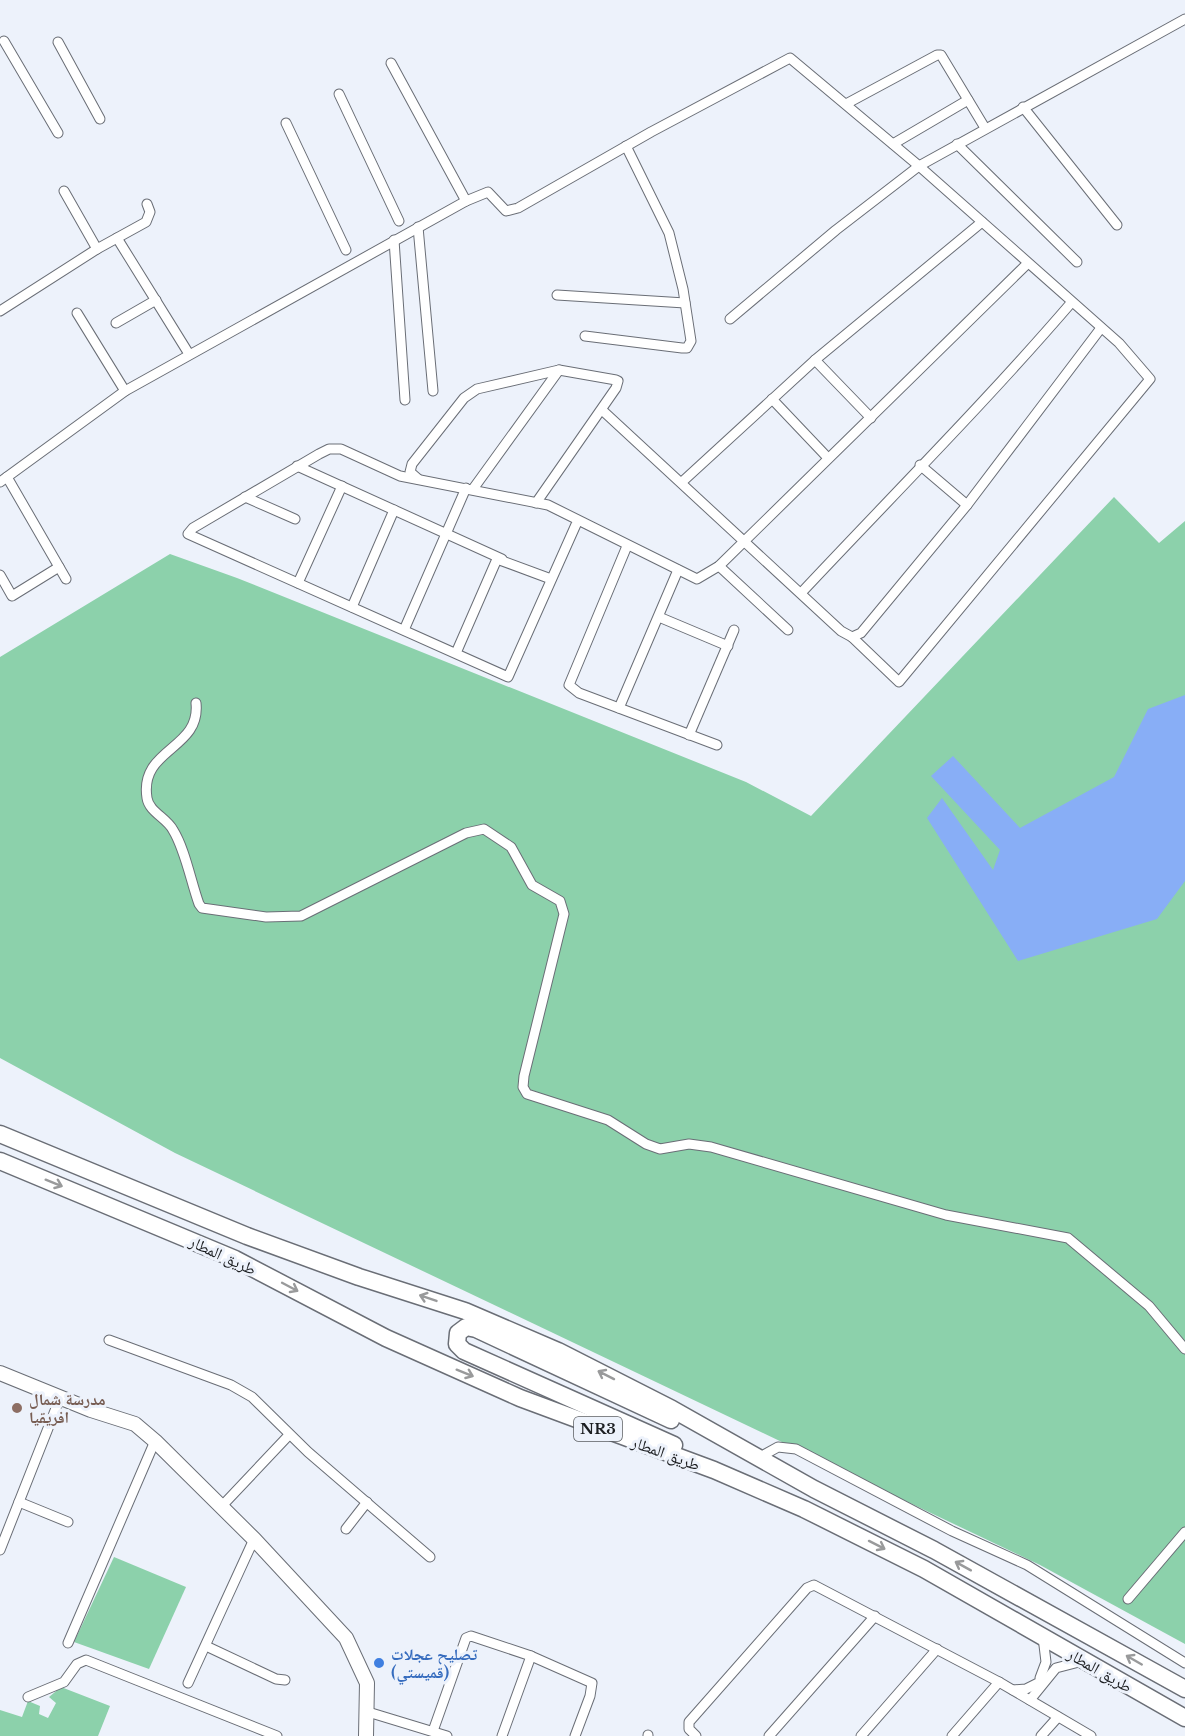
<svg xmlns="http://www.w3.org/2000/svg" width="1185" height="1736" font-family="'Libre Baskerville','Noto Naskh Arabic',serif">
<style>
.green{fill:#8cd1ab}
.water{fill:#88aef6}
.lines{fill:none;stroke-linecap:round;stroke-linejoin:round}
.street-casing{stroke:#6a6e76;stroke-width:11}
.secondary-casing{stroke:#6a6e76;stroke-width:16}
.highway-casing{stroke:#6a6e76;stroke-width:19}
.street{stroke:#fff;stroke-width:9}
.secondary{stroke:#fff;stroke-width:14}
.highway{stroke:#fff;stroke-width:16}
.oneway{stroke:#999a9b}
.education-dot{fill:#8d6e63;stroke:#edf2fb;stroke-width:2}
.shop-dot{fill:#3f7fe0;stroke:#edf2fb;stroke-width:2}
.labels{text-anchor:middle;stroke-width:6;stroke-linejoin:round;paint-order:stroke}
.shield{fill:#edf2fb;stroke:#5b5e62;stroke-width:1.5}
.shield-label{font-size:15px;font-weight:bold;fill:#1c1e21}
.street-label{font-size:16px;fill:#1c1e21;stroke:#edf2fb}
.education-label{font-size:16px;font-weight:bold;fill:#785e54;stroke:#edf2fb;text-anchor:start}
.shop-label{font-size:16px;font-weight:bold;fill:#366cbe;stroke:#edf2fb;text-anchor:start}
</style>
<rect width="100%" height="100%" fill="#edf2fb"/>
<!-- green -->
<g class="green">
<polygon points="1114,497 1159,543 1185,521 1185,1644 1040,1565 175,1153 0,1058 0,657 170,554 237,578 746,782 811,816"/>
<polygon points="114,1557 186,1587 149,1669 74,1642"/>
<polygon points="61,1687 110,1706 98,1736 0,1736 0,1710 22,1717 28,1701 40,1706 39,1714 48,1718 56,1703 49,1697"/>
</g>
<!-- water -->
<polygon class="water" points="1185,695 1185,881 1157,919 1018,961 927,818 942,798 993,870 1000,850 931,776 953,756 1020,828 1114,777 1148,709"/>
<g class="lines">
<defs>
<g id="street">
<polyline points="4,41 58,133"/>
<polyline points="58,42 100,119"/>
<polyline points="391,63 466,201"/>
<polyline points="339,94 399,221"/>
<polyline points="846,104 937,55 941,55 985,128"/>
<polyline points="1023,107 1117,225"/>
<polyline points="286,123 346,250"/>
<polyline points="893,144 968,100"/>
<polyline points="957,144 1077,262"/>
<polyline points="64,191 97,249"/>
<polyline points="418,227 433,391"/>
<polyline points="117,238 189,354"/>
<polyline points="394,240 405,400"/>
<polyline points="557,295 685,303"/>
<polyline points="0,311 97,249 146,222 150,212 147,204"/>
<polyline points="77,313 125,391"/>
<polyline points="730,319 836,230 919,166 1185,19"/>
<polyline points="116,323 156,300"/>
<polyline points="585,336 682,348 687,348 691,341 683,289 669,233 626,146"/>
<polyline points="815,360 871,418"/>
<polyline points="772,399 828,458"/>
<polyline points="602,410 841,631 852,637 861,633 967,505 1101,328"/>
<polyline points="920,465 967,505"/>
<polyline points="297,466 502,559"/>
<polyline points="7,477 66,579"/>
<polyline points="418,479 410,472 412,464 464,398 477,389 559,370 616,380 618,381 616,388 536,503"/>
<polyline points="0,482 125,391 466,201 488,192 506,211 518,208 651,132 790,58 919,166 1119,343 1150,379 899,682 852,637"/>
<polyline points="682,482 815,360 982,222"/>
<polyline points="473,489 559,370"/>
<polyline points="245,497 295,519"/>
<polyline points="578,520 508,677 188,534 193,528 319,454 329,449 341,449 400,476 548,505 697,579 719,566 1027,264"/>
<polyline points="627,546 569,685 579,693 717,745"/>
<polyline points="719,566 788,630"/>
<polyline points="0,575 12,596 59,567"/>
<polyline points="298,583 342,486"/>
<path d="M802,592C892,496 985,403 1071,303"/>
<polyline points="352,607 394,510"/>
<polyline points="659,617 728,646"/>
<polyline points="404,630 466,488"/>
<polyline points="456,653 497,559 551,579"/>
<path d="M196,703C201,750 139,748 147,798C149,812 167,818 173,830C185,849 191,882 199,904L202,908L266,917L301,916L466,833L484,829L511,847L532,885L560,901L564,914L524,1076L523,1087L527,1094L608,1120L646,1144L660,1149L689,1144L711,1147L946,1215L1068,1238L1149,1306L1185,1349"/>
<polyline points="619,708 678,570"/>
<polyline points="689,735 734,630"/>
<polyline points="109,1340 231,1385 252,1397 308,1452 430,1557"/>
<polyline points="760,1457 778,1447 796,1449 952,1531 1027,1565 1185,1663"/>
<polyline points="19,1502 68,1522"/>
<polyline points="221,1507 289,1435"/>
<polyline points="346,1529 367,1502"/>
<polyline points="0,1550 60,1398"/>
<polyline points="1128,1599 1185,1532"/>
<polyline points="68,1643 155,1441"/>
<polyline points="206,1646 276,1679 285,1680"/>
<polyline points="1040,1678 1046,1662 1043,1637"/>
<polyline points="188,1683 254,1539"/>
<polyline points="1013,1690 1026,1689 1038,1683"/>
<polyline points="28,1697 64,1682 77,1664 86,1660 277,1736"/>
<polyline points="1030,1700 1056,1668 1083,1661"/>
<polyline points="368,1712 447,1736"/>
<polyline points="433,1731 466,1638 471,1636 531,1656 592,1683 590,1696 575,1736"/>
<polyline points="502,1736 531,1656"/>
<polyline points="648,1736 648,1735"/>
<polyline points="696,1736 689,1729 689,1722 807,1588 814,1585 999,1682 1091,1736"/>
<polyline points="769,1736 875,1616"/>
<polyline points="861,1736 937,1649"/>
<polyline points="952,1736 999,1682"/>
<polyline points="1041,1736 1058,1717"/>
</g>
<polyline id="secondary" points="0,1373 91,1410 135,1424 155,1441 254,1539 346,1638 367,1683 366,1736"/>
<g id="highway">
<polyline points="0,1134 247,1236 359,1277 465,1311 558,1351 672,1409 814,1489 934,1550 1185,1689"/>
<polyline points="0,1161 235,1259 386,1338 520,1398 714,1470 804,1509 924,1569 1185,1718"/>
<polyline points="671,1420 476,1329 466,1327 458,1333 457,1344 464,1351 674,1445"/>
</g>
</defs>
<!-- street casing -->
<use href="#street" class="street-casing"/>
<!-- secondary casing -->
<use href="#secondary" class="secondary-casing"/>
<!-- highway casing -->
<use href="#highway" class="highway-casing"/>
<!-- street -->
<use href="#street" class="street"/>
<!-- secondary -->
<use href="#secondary" class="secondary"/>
<!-- highway -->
<use href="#highway" class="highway"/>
</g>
<!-- one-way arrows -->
<defs><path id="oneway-shaft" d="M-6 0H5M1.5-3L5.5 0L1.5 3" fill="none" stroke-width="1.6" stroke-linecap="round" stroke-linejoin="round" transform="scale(1.5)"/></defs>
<g class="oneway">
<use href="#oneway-shaft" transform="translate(54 1183) rotate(22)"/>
<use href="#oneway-shaft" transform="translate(290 1287) rotate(28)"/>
<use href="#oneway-shaft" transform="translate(428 1298) rotate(-161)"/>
<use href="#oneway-shaft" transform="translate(465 1373) rotate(22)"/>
<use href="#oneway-shaft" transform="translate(606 1375) rotate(-153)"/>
<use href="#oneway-shaft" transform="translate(877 1545) rotate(27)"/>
<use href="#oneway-shaft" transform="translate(963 1566) rotate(-151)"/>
<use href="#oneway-shaft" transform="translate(1134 1660) rotate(-150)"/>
</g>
<!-- markers -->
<circle class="education-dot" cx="17" cy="1408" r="6"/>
<circle class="shop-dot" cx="379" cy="1663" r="6"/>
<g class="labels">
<!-- shield labels -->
<rect class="shield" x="574" y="1417" width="48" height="24" rx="4.5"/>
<g class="shield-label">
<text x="598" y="1434">NR3</text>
</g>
<!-- street labels -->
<g class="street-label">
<text transform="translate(223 1255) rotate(25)" y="6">طريق المطار</text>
<text transform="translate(666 1453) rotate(20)" y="6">طريق المطار</text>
<text transform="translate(1100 1670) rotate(30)" y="6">طريق المطار</text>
</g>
<!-- education labels -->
<g class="education-label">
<text x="29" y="1405">مدرسة شمال<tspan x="29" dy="18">افريقيا</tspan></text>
</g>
<!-- shop labels -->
<g class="shop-label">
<text x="391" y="1660">تصليح عجلات<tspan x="391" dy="18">(قميستي)</tspan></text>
</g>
</g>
</svg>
